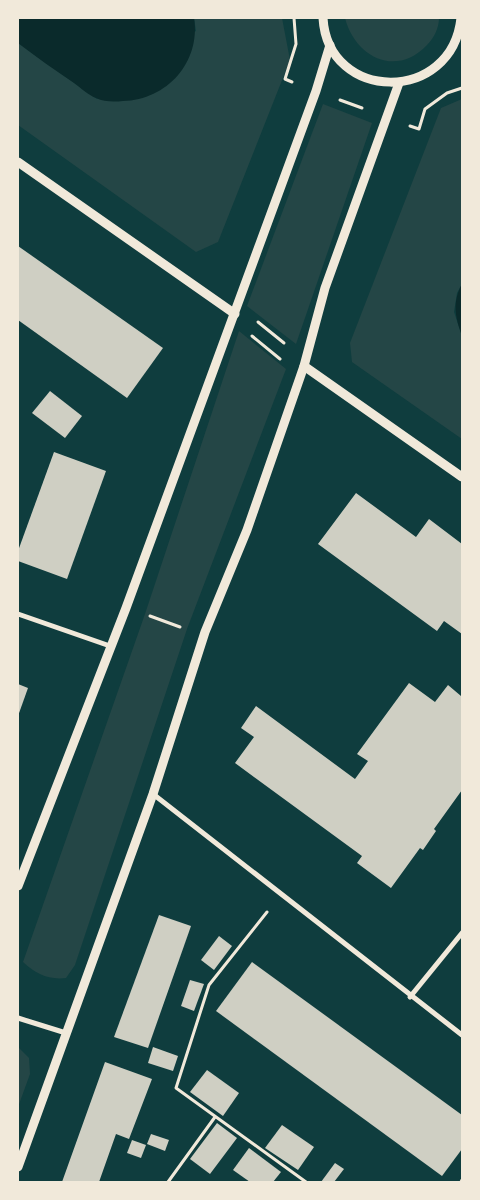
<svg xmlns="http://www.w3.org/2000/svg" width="480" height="1200" font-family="Signika,sans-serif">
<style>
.green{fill:#244646}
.water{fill:#0a2a2b}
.building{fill:#cfcfc3}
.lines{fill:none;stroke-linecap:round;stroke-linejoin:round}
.path{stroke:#f1e9da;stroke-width:3}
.minor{stroke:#f1e9da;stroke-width:5}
.tertiary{stroke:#f1e9da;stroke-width:9}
</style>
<rect width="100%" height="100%" fill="#0f3d3e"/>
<!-- green -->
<g class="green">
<polygon points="194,18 282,18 290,60 218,242 196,252 18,125 18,43 97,99 196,31"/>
<path d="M345,18H439C439,28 434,38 427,45C396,78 355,57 345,18Z"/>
<polygon points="462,99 462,284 457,293 454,312 462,336 462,439 352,362 350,343 441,108"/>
<polygon points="323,104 372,123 296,344 247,306"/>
<path d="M239,331L286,369L187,629L75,965L66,978C48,980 36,974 23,962L145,614Z"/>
<polygon points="18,1047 29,1058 30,1074 18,1107"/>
</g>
<!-- water -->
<g class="water">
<path d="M18,18H194C201,62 167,100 123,101C114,102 104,102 96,98C88,95 81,88 74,83C55,70 36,57 18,43Z"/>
<path d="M462,284V336C455,317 452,302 462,284Z"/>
</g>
<!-- building -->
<g class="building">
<polygon points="18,246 163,348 127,398 18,320"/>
<polygon points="50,391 82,416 65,438 32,413"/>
<polygon points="54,452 106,471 67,579 18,561 18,551"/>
<polygon points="356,493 416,537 429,519 462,544 462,634 444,621 437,631 318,544"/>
<polygon points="409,683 435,702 448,685 461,696 462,694 462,790 434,829 436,831 423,850 420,848 391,888 357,863 362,856 235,763 254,737 241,728 256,706 355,779 368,761 357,754"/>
<polygon points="18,684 28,688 18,716"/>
<polygon points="159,915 191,926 148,1048 114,1037"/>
<polygon points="219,936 232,946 214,970 201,960"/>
<polygon points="252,962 462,1115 462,1149 442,1176 216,1011"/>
<polygon points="190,980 204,984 194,1011 181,1006"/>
<polygon points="153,1047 178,1056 173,1071 148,1063"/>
<polygon points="105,1062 152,1079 129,1139 116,1134 99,1182 62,1182"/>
<polygon points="207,1070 239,1093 223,1116 190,1092"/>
<polygon points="217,1123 237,1138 210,1174 190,1159"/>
<polygon points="282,1125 314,1147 298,1170 265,1148"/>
<polygon points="151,1134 169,1140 165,1151 147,1144"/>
<polygon points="132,1140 146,1145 141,1158 127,1153"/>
<polygon points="249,1148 281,1172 273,1182 250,1182 233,1170"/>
<polygon points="335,1163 344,1169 334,1182 321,1182"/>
</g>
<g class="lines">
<!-- path -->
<g class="path">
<polyline points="292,82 285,79 296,44 294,18"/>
<polyline points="340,100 362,108"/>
<polyline points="410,126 419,129 425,109 447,93 462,88"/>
<polyline points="258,322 284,343"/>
<polyline points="252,336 280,359"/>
<polyline points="150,616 180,627"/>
<polyline points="267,912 209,985 176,1088 306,1182"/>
<polyline points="168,1182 215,1117"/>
<polyline points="461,1182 462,1180"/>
</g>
<!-- minor -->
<g class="minor">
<polyline points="18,614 110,646"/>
<polyline points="153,794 462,1035"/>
<polyline points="410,997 462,933"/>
<polyline points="18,1018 66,1033"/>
</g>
<!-- tertiary -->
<g class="tertiary">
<path d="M323,18C328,103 452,104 461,18"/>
<polyline points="18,162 235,314"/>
<polyline points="304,366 462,477"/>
<polyline points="18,886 126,608 316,91 330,45"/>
<polyline points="18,1167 153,794 205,632 247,530 304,366 325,288 399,83"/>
</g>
</g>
<!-- border -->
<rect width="480" height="1200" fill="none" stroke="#f1e9da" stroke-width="38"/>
</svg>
